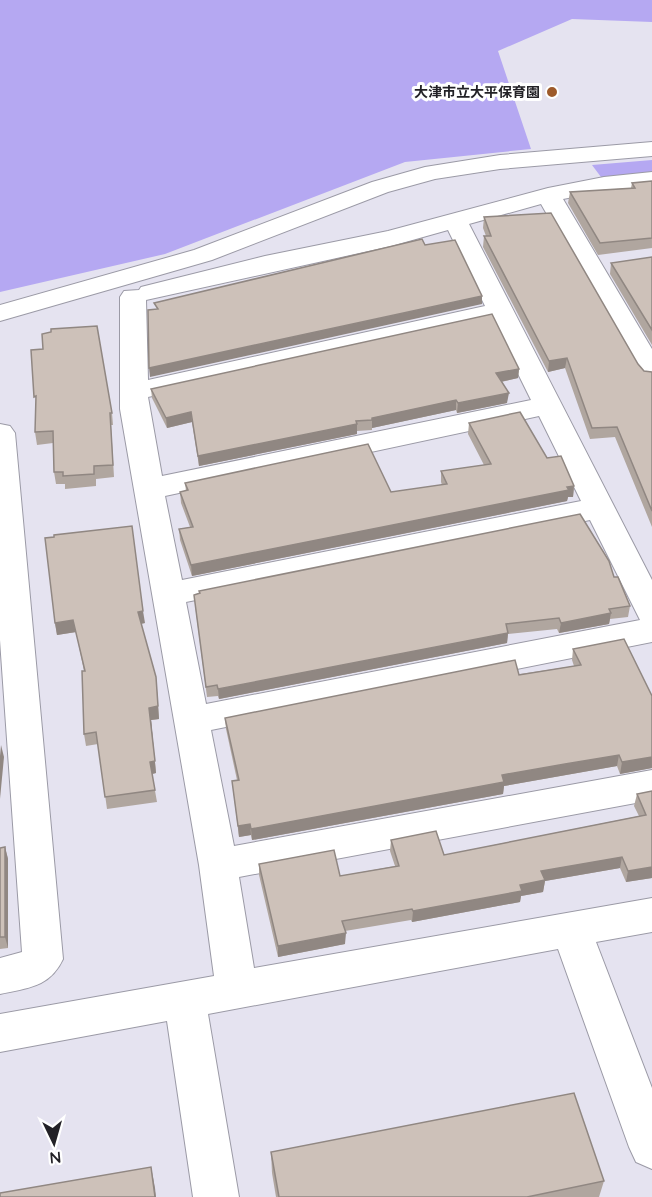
<svg xmlns="http://www.w3.org/2000/svg" width="652" height="1197" font-family="Quicksand,'Noto Sans JP',sans-serif">
<style>
.green{fill:#b5a8f2}
.lines{fill:none;stroke-linecap:round;stroke-linejoin:round}
.minor-casing{stroke:#9b9aa6;stroke-width:2}
.minor{fill:#fff;fill-rule:evenodd}
.wall{fill:#b0a69f}
.shaded-wall{fill:#908782}
.building{fill:#cdc1b9;stroke:#908782;stroke-width:1.5}
.poi-dot{fill:#9d5a2b;stroke:#fff;stroke-width:2}
.labels{text-anchor:middle;stroke-width:6;stroke-linejoin:round;paint-order:stroke}
.far-poi-label{font-size:14px;font-weight:bold;fill:#222126;stroke:#fff;text-anchor:end}
</style>
<rect width="100%" height="100%" fill="#e5e3f0"/>
<!-- green -->
<g class="green">
<polygon points="0,0 652,0 652,22 572,19 498,51 531,149 405,162 165,254 0,292"/>
<polygon points="652,160 652,174 604,181 592,165"/>
</g>
<g class="lines">
<defs>
<g id="minor">
<polygon points="652,142 652,156 500,169 435,179 388,192 212,260 0,321 0,305 194,250 372,182 425,167 500,155"/>
<path d="M652,172V186L604,191L563,199L652,349V381L642,379L638,373L541,204L469,224L652,580V642L211,730L234,846L652,770V800L239,877L254,968L652,898V932L596,942L652,1088V1169L636,1162L629,1147L558,949L208,1014L239,1197H193L167,1021L0,1052V1014L214,976L199,865L120,409V297L124,291L139,290L141,287L265,256L388,231L548,188L604,177ZM448,230L485,306L148,380L146,300L391,246ZM492,321L531,400L162,476L148,397ZM539,416L581,501L182,580L165,496ZM590,520L640,620L206,704L186,602Z"/>
<path d="M0,424L10,426L15,433L63,959C50,987 28,988 0,994V958L22,952L0,640Z"/>
</g>
</defs>
<!-- minor casing -->
<use href="#minor" class="minor-casing"/>
<!-- minor -->
<use href="#minor" class="minor"/>
</g>
<!-- wall -->
<g class="wall">
<polygon points="652,181 652,248 598,255 568,203 570,192 631,188 632,183"/>
<polygon points="484,217 638,364 644,371 652,372 652,527 615,437 590,439 565,368 548,372 483,247 484,236 486,236 483,228"/>
<polygon points="652,257 652,345 610,274 611,263"/>
<polygon points="519,369 518,378 501,382 507,403 457,413 456,410 372,428 372,430 357,431 357,434 199,466 192,422 167,428 152,398 151,389"/>
<polygon points="112,413 113,425 111,425 114,477 96,479 96,486 65,489 65,484 56,484 54,472 53,443 37,445 35,432"/>
<polygon points="469,423 547,458 574,486 573,497 568,497 567,501 192,576 180,540 179,529 190,527 181,503 180,492 186,491 185,483 391,492 442,485 441,482 441,471 484,465 468,434"/>
<polygon points="614,577 630,606 628,617 610,619 609,624 559,633 557,629 508,634 507,643 219,699 218,696 207,697 195,605 200,593 199,591"/>
<polygon points="55,623 145,623 141,624 157,689 159,719 151,720 156,773 152,774 157,802 107,809 98,744 86,746 84,734 84,671 76,632 57,635"/>
<polygon points="573,649 652,696 652,768 620,774 617,766 504,786 503,794 252,840 251,835 239,837 232,781 237,780 226,729 225,718 574,666 572,660"/>
<polygon points="652,791 652,878 626,882 620,868 545,881 543,892 521,896 520,902 412,922 411,920 345,931 345,944 278,957 259,875 259,864 340,876 395,866 390,851 391,840 444,855 639,816 634,806 637,794"/>
<polygon points="5,847 8,859 8,948 0,949 0,848"/>
<polygon points="271,1152 604,1181 599,1197 276,1197 272,1173"/>
</g>
<!-- shaded-wall -->
<g class="shaded-wall">
<polygon points="482,296 482,304 150,377 149,368"/>
<polygon points="567,358 565,368 548,372 549,361"/>
<polygon points="519,369 518,378 495,383 496,373"/>
<polygon points="509,393 507,403 457,413 458,403"/>
<polygon points="456,400 456,410 372,428 372,418"/>
<polygon points="191,412 192,422 167,428 166,418"/>
<polygon points="357,424 357,434 199,466 198,456"/>
<polygon points="574,486 573,497 568,497 567,501 192,576 191,565"/>
<polygon points="143,611 145,623 139,624 138,612"/>
<polygon points="611,613 609,624 559,633 561,623"/>
<polygon points="73,620 76,632 57,635 55,623"/>
<polygon points="508,633 507,643 219,699 218,689"/>
<polygon points="156,677 159,719 151,720 156,773 152,774 150,762 149,708"/>
<polygon points="1,745 4,757 0,799 0,756"/>
<polygon points="619,755 617,766 504,786 503,794 252,840 251,829 502,775"/>
<polygon points="652,757 652,768 620,774 622,762"/>
<polygon points="250,824 251,835 239,837 238,826"/>
<polygon points="5,847 8,859 8,948 5,937"/>
<polygon points="622,857 620,868 545,881 543,892 521,896 520,902 412,922 413,911 520,885 541,871"/>
<polygon points="652,867 652,878 626,882 628,871"/>
<polygon points="346,933 345,944 278,957 278,946"/>
<polygon points="151,1167 155,1188 156,1197 155,1197"/>
</g>
<!-- building -->
<g class="building">
<polygon points="652,181 652,238 600,243 570,192 635,188 632,183"/>
<polygon points="551,213 638,364 644,371 652,372 652,511 617,427 592,428 567,358 549,361 484,236 491,236 484,217"/>
<polygon points="422,239 425,245 455,240 482,296 149,368 148,310 158,309 154,303"/>
<polygon points="652,257 652,330 611,263"/>
<polygon points="492,314 519,369 496,373 509,393 458,403 456,400 372,418 372,420 356,421 357,424 198,456 191,412 166,418 151,389"/>
<polygon points="97,326 112,413 110,413 113,465 94,466 94,474 63,476 63,472 54,472 53,431 35,432 36,396 34,397 31,350 43,349 42,334 51,332 51,329"/>
<polygon points="520,412 547,458 561,456 574,486 567,487 569,490 191,565 179,529 193,527 180,492 188,490 185,483 368,444 391,492 447,484 441,471 491,464 469,423"/>
<polygon points="580,514 609,561 614,577 618,577 630,606 609,609 611,613 561,623 559,618 506,624 508,633 218,689 217,685 206,687 194,595 200,593 199,591"/>
<polygon points="132,526 143,611 138,612 156,677 158,706 149,708 155,761 150,762 155,790 105,797 96,732 84,734 82,671 85,671 73,620 55,623 45,538 54,537 54,535"/>
<polygon points="624,639 652,696 652,757 622,762 619,755 565,764 502,775 504,782 251,829 250,824 238,826 232,781 239,780 225,718 515,660 519,675 581,665 573,649"/>
<polygon points="652,791 652,867 628,871 622,857 541,871 545,880 520,885 522,891 413,911 412,909 342,921 346,933 278,946 259,864 334,850 340,876 399,866 391,840 436,831 444,855 646,815 637,794"/>
<polygon points="5,847 5,937 0,937 0,848"/>
<polygon points="574,1093 604,1181 527,1197 279,1197 271,1152"/>
<polygon points="151,1167 155,1197 0,1197 0,1193"/>
</g>
<!-- markers -->
<circle class="poi-dot" cx="552" cy="92" r="6"/>
<g class="labels">
<!-- far-poi labels -->
<g class="far-poi-label">
<text x="540" y="97">大津市立大平保育園</text>
</g>
</g>
<!-- north arrow -->
<g transform="translate(54 1143) rotate(175)" stroke="#ffffff" stroke-width="4.5" paint-order="stroke">
<path d="M0-4.5L10 22L0 15L-10 22Z" fill="#222126"/>
<text y="-9" font-size="16" font-weight="bold" text-anchor="middle" fill="#222126">N</text>
</g>
</svg>
